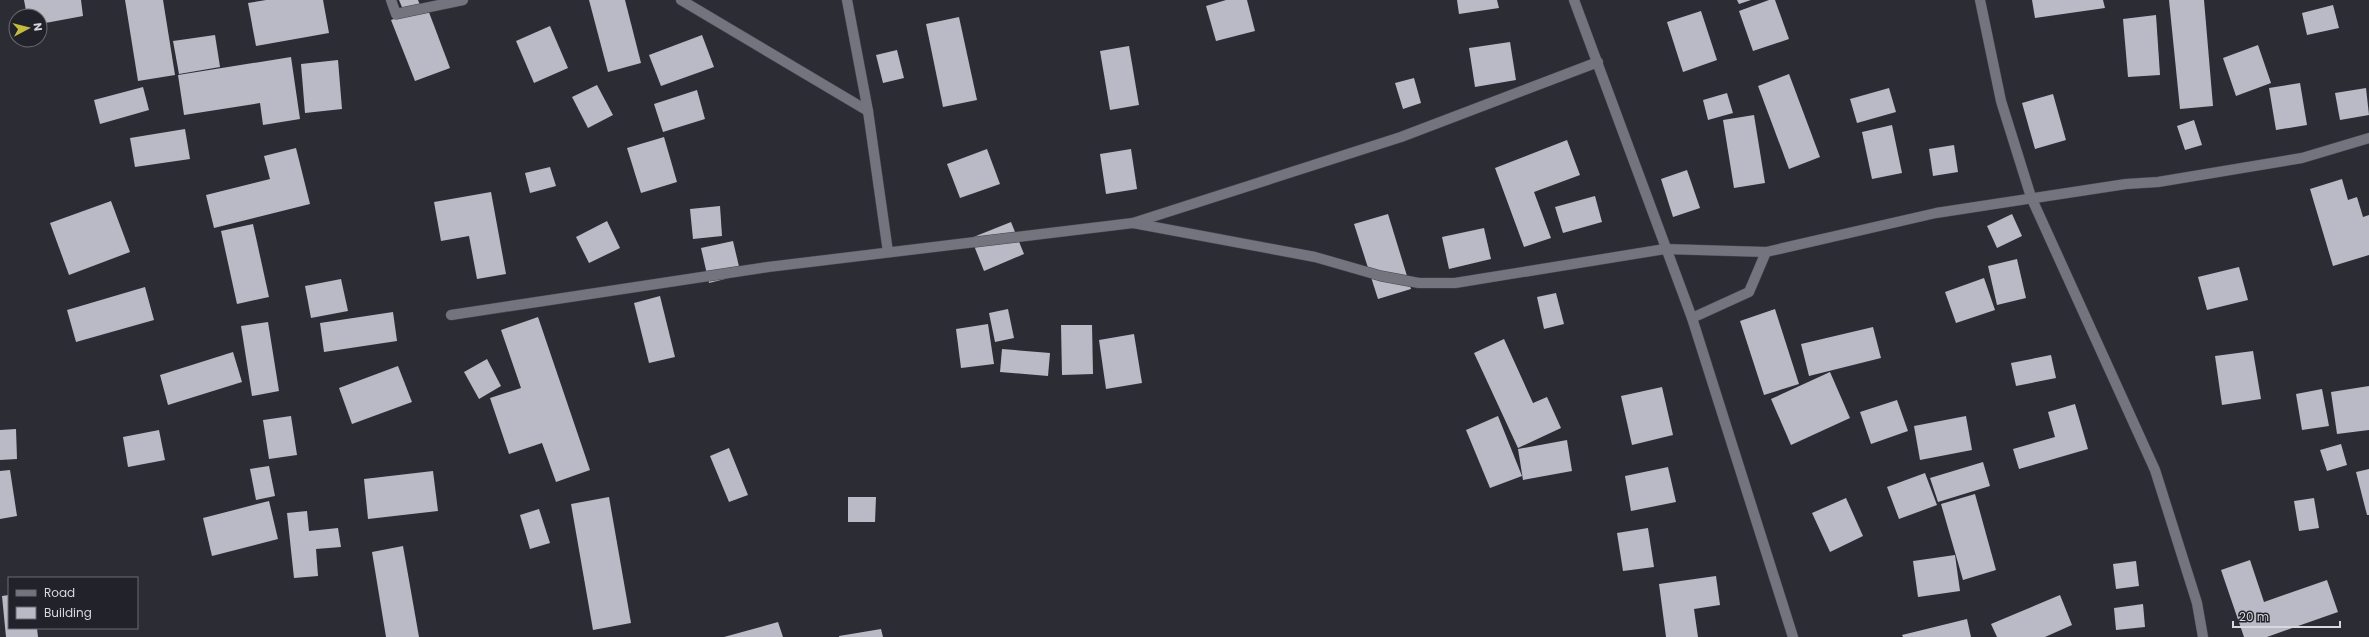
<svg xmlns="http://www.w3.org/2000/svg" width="2369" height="637" font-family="Poppins,sans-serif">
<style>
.building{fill:#babac6}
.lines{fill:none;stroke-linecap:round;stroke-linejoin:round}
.minor-casing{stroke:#47474f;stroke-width:11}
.minor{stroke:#74747f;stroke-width:10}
</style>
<rect width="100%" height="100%" fill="#2c2c35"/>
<!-- building -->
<g class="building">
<polygon points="24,0 81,0 83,16 40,24 40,16 27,16"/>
<polygon points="125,0 163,0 175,75 138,81"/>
<polygon points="266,0 323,0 329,33 256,46 248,3"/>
<polygon points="399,0 418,0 420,5 404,12"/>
<polygon points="589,0 625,0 641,63 608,72"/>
<polygon points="1226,0 1247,0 1255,31 1216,41 1206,6"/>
<polygon points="1457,0 1497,0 1499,8 1459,14"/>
<polygon points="1737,0 1751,0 1739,4"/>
<polygon points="1769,0 1775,0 1789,39 1753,51 1739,11"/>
<polygon points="2032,0 2103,0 2105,8 2035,18"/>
<polygon points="2169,0 2204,0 2213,106 2180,109"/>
<polygon points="2333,5 2339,28 2307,35 2302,13"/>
<polygon points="427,7 450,68 415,81 391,20"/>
<polygon points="1701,11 1717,60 1683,72 1667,22"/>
<polygon points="2156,15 2160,75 2128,77 2123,19"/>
<polygon points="959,17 977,100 943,107 926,24"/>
<polygon points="550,26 568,68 534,83 516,41"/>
<polygon points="215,35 220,67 179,74 173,41"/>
<polygon points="702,35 714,67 661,86 649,55"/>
<polygon points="1510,42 1516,80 1475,87 1469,48"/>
<polygon points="2258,45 2271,83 2236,96 2223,58"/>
<polygon points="1129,46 1139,105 1110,110 1100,51"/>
<polygon points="897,50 904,78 883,83 876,55"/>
<polygon points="291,57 300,119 263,125 260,103 184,115 178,75"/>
<polygon points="338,60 342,109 305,113 301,64"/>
<polygon points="1789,74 1820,157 1789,169 1758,86"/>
<polygon points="1414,78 1421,103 1403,109 1395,83"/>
<polygon points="2300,83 2307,125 2276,130 2269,88"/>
<polygon points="597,85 613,115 588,128 572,97"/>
<polygon points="143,87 149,110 100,124 94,100"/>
<polygon points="1889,88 1896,112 1857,123 1850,99"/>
<polygon points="2366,88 2369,115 2340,120 2335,93"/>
<polygon points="697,90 705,119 663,132 654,104"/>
<polygon points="1727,93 1733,113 1708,120 1703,100"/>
<polygon points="2053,94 2066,140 2035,149 2022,103"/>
<polygon points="1754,115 1765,183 1734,188 1723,120"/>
<polygon points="2194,120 2202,145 2185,150 2177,126"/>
<polygon points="1892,125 1902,173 1872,179 1862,132"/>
<polygon points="185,129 190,159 135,167 130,138"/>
<polygon points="664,137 677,182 641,193 627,148"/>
<polygon points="1567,140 1580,175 1534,192 1551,238 1524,247 1495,168"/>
<polygon points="1954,145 1958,172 1933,176 1929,149"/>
<polygon points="296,148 310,204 214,228 206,195 270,179 264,156"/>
<polygon points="987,149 1000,184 960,198 947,164"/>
<polygon points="1131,149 1137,189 1106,194 1100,154"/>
<polygon points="550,167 556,186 530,193 525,173"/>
<polygon points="1687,170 1700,208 1673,217 1661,179"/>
<polygon points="2342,179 2348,200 2357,197 2363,217 2369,215 2369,255 2333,266 2310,189"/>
<polygon points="491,192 506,274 477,279 469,236 441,241 434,202"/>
<polygon points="1595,196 1602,222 1563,233 1555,207"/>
<polygon points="111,201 130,252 69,275 50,223"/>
<polygon points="720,206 722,236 693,239 690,209"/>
<polygon points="1388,214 1411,289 1378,299 1354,224"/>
<polygon points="2012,214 2022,236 1997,248 1987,226"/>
<polygon points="607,221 620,248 589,263 576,237"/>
<polygon points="1011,222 1024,254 984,271 971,238"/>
<polygon points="253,224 269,297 237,304 221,231"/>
<polygon points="1484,228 1491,259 1449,269 1442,237"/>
<polygon points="733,241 741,275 709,283 701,248"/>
<polygon points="2017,259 2026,298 1997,305 1988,266"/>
<polygon points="2239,267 2248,300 2207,310 2198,277"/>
<polygon points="1984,278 1995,310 1956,323 1945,292"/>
<polygon points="341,279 348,311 311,318 305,286"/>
<polygon points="145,287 154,320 76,342 67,310"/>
<polygon points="1556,293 1564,324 1544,329 1537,297"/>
<polygon points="660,296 675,357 649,363 634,303"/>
<polygon points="1008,309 1014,338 995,342 989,313"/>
<polygon points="1775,309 1799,384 1764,395 1740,321"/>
<polygon points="393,312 397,341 324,352 320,323"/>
<polygon points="538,317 590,470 556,482 542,443 509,454 490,398 521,388 501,330"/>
<polygon points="268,322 279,391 252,396 241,326"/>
<polygon points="988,324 994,364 961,368 956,329"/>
<polygon points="1061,325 1092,325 1093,374 1062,375"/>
<polygon points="1873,327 1881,358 1809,376 1801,344"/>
<polygon points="1134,334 1142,383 1106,389 1099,340"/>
<polygon points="1504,339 1533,403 1547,397 1561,428 1518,448 1474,353"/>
<polygon points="1002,349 1050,353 1048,376 1000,372"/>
<polygon points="2253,351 2261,399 2222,405 2215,356"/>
<polygon points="233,352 242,382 168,405 160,375"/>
<polygon points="2051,355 2056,378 2016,386 2011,363"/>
<polygon points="487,359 501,386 479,399 464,372"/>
<polygon points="398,366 412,402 352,424 339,388"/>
<polygon points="1830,372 1850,418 1791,445 1771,399"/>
<polygon points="2369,386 2369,430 2337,434 2331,392"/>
<polygon points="1662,387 1673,435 1632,445 1621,396"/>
<polygon points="2322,389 2329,426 2302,430 2296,394"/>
<polygon points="1897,400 1908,431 1871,444 1860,412"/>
<polygon points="2075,404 2088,449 2019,469 2013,449 2055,437 2048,412"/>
<polygon points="291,416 297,455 269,459 263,420"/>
<polygon points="1498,416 1522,476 1490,488 1466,430"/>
<polygon points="1966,416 1972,450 1920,460 1914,426"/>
<polygon points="16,429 17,459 0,460 0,430"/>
<polygon points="159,430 165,460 128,467 123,437"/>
<polygon points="1567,440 1572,471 1523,480 1518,449"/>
<polygon points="2341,444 2347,465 2327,471 2320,450"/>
<polygon points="729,448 748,495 729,502 710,456"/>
<polygon points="1983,462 1990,486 1938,502 1930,478"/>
<polygon points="269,466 275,496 256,500 250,469"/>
<polygon points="1668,467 1676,502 1631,511 1625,476"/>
<polygon points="2369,469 2369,515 2367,515 2356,472"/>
<polygon points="10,470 17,516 0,519 0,471"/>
<polygon points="433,471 438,511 368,519 364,479"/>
<polygon points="1925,473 1937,505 1899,519 1887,487"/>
<polygon points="1975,494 1996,570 1963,580 1941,504"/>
<polygon points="609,497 631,623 593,630 571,504"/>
<polygon points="848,497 876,497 875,522 848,522"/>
<polygon points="1846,498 1863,536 1830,552 1812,513"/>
<polygon points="2314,498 2319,528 2299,531 2294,501"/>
<polygon points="269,501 278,539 212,556 203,518"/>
<polygon points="539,509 550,543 530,549 520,515"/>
<polygon points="307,511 309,531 338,528 341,547 316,549 318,576 294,578 287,513"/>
<polygon points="1648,528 1654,567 1623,571 1617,533"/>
<polygon points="403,546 419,637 386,637 372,552"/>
<polygon points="1955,555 1960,591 1918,597 1913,561"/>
<polygon points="2250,560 2264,602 2327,580 2338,612 2267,637 2244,637 2221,570"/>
<polygon points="2136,561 2139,586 2116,589 2113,564"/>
<polygon points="1716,576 1720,605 1694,609 1698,637 1666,637 1659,584"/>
<polygon points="9,595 9,628 37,628 38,637 6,637 2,596"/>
<polygon points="2060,595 2072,625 2045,637 1997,637 1991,624"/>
<polygon points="2143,604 2145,627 2116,630 2114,608"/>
<polygon points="1967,619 1971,637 1903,637 1902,635"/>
<polygon points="778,622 783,637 724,637"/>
<polygon points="881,629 883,637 839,637 839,636"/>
</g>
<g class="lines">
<defs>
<g id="minor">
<polyline points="391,0 396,14 463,0"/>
<polyline points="681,0 868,111"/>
<polyline points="847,0 868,111 888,252"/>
<polyline points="1574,0 1692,318 1793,637"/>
<polyline points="1980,0 2001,101 2031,197 2155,470 2197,603 2203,637"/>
<polyline points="1133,223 1315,257 1381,276 1419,283 1455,283 1665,249 1766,252 1936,213 2126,184 2158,182 2302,158 2369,138"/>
<polyline points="451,315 768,267 1133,223 1401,137 1598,62"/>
<polyline points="1692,318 1749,292 1766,252"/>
</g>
</defs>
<!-- minor casing -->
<use href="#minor" class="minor-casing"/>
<!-- minor -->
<use href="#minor" class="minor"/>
</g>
<!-- legend -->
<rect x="8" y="577" width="130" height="52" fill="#22222b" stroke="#6b6b73"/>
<rect x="16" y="590" width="20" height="6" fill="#74747f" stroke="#6b6b73"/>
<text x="44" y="597" font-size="12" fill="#d8d9df">Road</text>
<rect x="16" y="607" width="20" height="12" fill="#babac6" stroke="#6b6b73"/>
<text x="44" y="617" font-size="12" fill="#d8d9df">Building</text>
<!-- north arrow -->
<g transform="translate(28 28) rotate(83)"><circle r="19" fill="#22222b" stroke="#6b6b73"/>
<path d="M0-3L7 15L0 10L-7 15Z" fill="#c5bc3d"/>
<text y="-6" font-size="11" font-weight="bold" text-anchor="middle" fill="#d8d9df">N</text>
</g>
<!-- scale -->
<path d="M2233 621v6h107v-6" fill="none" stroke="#d8d9df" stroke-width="2"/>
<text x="2239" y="621" font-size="12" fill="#d8d9df" stroke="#22222b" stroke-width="3" paint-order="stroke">20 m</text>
</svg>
